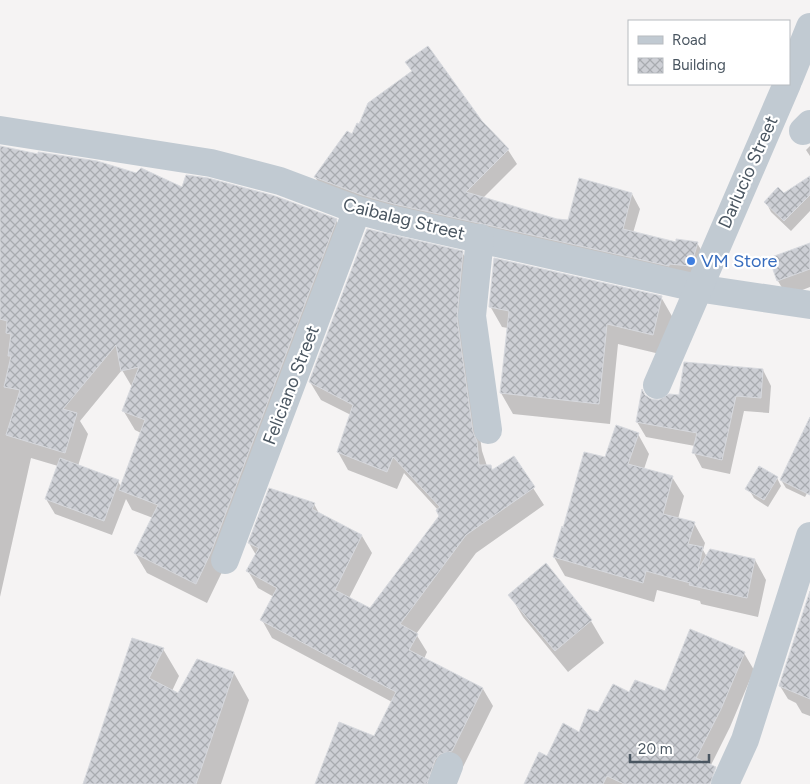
<svg xmlns="http://www.w3.org/2000/svg" width="810" height="784" font-family="Figtree,sans-serif">
<style>
.shadow{fill:#0003;fill-rule:evenodd}
.building{fill:url(#building-cross-hatch);stroke:#d7d9de}
.lines{fill:none;stroke-linecap:round;stroke-linejoin:round}
.minor{stroke:#c1cad2;stroke-width:28}
.shop-dot{fill:#3f7fe0;stroke:#fff;stroke-width:2}
.labels{text-anchor:middle;stroke-width:4.5;stroke-linejoin:round;paint-order:stroke}
.street-label{font-size:18px;fill:#4a5661;stroke:#fff}
.shop-label{font-size:18px;fill:#366cbe;stroke:#fff;text-anchor:start}
</style>
<defs>
<pattern id="building-cross-hatch" width="8" height="8" patternUnits="userSpaceOnUse" patternTransform="scale(1.25)"><rect width="8" height="8" fill="#cdcfd5"/><path d="M0 0l8 8M0 8l8-8" fill="none" stroke="#a8abb0"/></pattern>
</defs>
<rect width="100%" height="100%" fill="#f5f3f3"/>
<!-- shadow -->
<g class="shadow">
<polygon points="407,63 481,122 508,150 517,164 482,199 557,220 569,222 632,194 640,209 633,233 677,244 697,243 706,258 699,280 324,191 315,177 360,126 412,72"/>
<polygon points="810,146 810,156 806,150"/>
<path d="M0,147L183,189L336,220L347,240L222,572L207,603L147,573L135,553L153,518L132,510L126,499L112,535L55,514L46,499L58,466L31,458L0,597ZM122,370L132,387L123,410L135,430L141,433L121,487L118,481L78,466L88,434L80,421Z"/>
<polygon points="810,177 810,211 791,231 771,212 766,202 784,195"/>
<polygon points="810,244 810,287 787,296 778,281 771,259"/>
<polygon points="462,252 472,270 466,337 482,451 487,466 491,466 493,471 513,457 544,505 476,553 416,634 427,652 424,659 483,689 493,706 462,769 442,784 316,784 375,737 392,702 272,638 262,620 274,597 258,588 248,571 256,555 249,543 314,504 320,515 362,536 372,553 349,598 371,610 441,516 438,510 404,473 397,489 348,470 338,452 351,415 321,400 310,382"/>
<polygon points="661,297 673,318 664,355 618,344 610,424 513,414 501,393 508,328 502,327 490,306"/>
<polygon points="763,370 771,386 769,413 744,411 730,474 702,468 694,453 695,446 646,437 637,422 645,397 651,401 660,402"/>
<polygon points="638,434 649,454 644,469 672,477 684,496 678,519 694,523 705,543 703,550 707,557 755,560 766,580 758,617 701,604 700,601 657,590 654,602 565,576 554,557 564,531 606,459"/>
<polygon points="810,448 810,488 805,497 786,488 781,480"/>
<polygon points="777,478 781,486 768,507 754,498 750,491"/>
<polygon points="546,565 591,621 604,643 568,672 523,617 510,595"/>
<polygon points="810,598 810,716 802,713 796,703 788,699 780,686"/>
<polygon points="163,649 179,676 172,691 179,695 234,673 249,700 221,784 84,784"/>
<polygon points="744,653 754,670 730,727 703,781 694,784 526,784 548,757 580,733 599,714 630,693 665,692"/>
</g>
<!-- building -->
<g class="building">
<polygon points="428,46 482,121 509,149 466,192 557,219 568,220 579,178 632,193 623,229 676,242 676,239 698,242 691,266 669,264 669,266 394,204 362,195 314,177 347,131 352,134 357,123 359,124 368,103 412,71 405,62"/>
<polygon points="0,146 38,154 38,152 97,161 136,173 141,168 182,187 186,175 208,178 275,196 337,219 211,552 196,584 134,553 158,505 119,490 145,420 122,411 139,367 121,371 116,345 63,409 77,413 65,453 6,435 20,390 4,387 11,356 8,356 11,334 6,333 7,321 0,319"/>
<polygon points="810,176 810,195 784,221 764,202 778,187 784,193"/>
<polygon points="367,229 463,251 457,318 473,432 477,441 479,465 491,465 492,470 514,456 535,487 466,535 400,624 418,634 409,650 483,688 452,751 440,754 435,760 427,784 315,784 339,722 374,736 396,692 260,620 277,588 246,571 259,548 248,543 269,488 315,503 312,509 362,535 335,590 370,608 439,516 436,510 440,507 393,457 387,472 337,452 353,405 309,382"/>
<polygon points="810,243 810,269 777,281 769,258"/>
<polygon points="494,258 662,296 653,335 607,324 599,404 500,393 509,311 489,307"/>
<polygon points="684,362 763,369 761,398 736,396 722,460 692,453 697,433 636,422 642,389 645,395 651,399 659,400 669,394 679,395"/>
<polygon points="810,417 810,495 780,480"/>
<polygon points="616,425 639,433 628,464 673,476 663,514 695,522 688,544 703,547 698,570 710,549 755,559 747,598 689,585 690,583 646,571 643,583 553,557 562,526 563,528 584,452 605,457"/>
<polygon points="60,458 119,480 104,521 45,499"/>
<polygon points="759,466 778,477 764,500 745,489"/>
<polygon points="546,563 592,620 555,651 508,595"/>
<polygon points="810,591 810,699 779,686"/>
<polygon points="690,629 745,652 721,709 696,758 716,767 710,784 624,784 607,776 603,784 524,784 539,752 547,756 563,723 579,732 588,709 598,712 613,684 629,692 635,680 665,691"/>
<polygon points="132,638 164,648 149,678 178,693 197,659 234,672 196,784 83,784"/>
</g>
<g class="lines">
<!-- minor -->
<g class="minor">
<polyline points="789,79 810,27"/>
<polyline points="0,130 211,163 280,181 357,210 390,219 697,288 810,305"/>
<polyline points="803,131 810,124"/>
<polyline points="480,238 472,316 488,430"/>
<polyline points="657,385 787,84"/>
<polyline points="225,560 357,210"/>
<polyline points="442,784 449,766"/>
<polyline points="725,784 745,740 810,536"/>
</g>
</g>
<!-- markers -->
<circle class="shop-dot" cx="691" cy="261" r="5"/>
<g class="labels">
<!-- street labels -->
<g class="street-label">
<text transform="translate(748 172) rotate(-66)" y="6">Darlucio Street</text>
<text transform="translate(404 219) rotate(14)" y="6">Caibalag Street</text>
<text transform="translate(291 385) rotate(-69)" y="6">Feliciano Street</text>
</g>
<!-- shop labels -->
<g class="shop-label">
<text x="701" y="267">VM Store</text>
</g>
</g>
<!-- legend -->
<rect x="628" y="20" width="162" height="65" fill="#ffffff" stroke="#b7bbc0"/>
<rect x="638" y="36" width="25" height="8" fill="#c1cad2" stroke="#b7bbc0"/>
<text x="672" y="45" font-size="15" fill="#4a5661">Road</text>
<rect x="638" y="58" width="25" height="15" fill="url(#building-cross-hatch)" stroke="#b7bbc0"/>
<text x="672" y="70" font-size="15" fill="#4a5661">Building</text>
<!-- scale -->
<path d="M630 754v8h79v-8" fill="none" stroke="#4a5661" stroke-width="2.5"/>
<text x="638" y="754" font-size="15" fill="#4a5661" stroke="#ffffff" stroke-width="4" paint-order="stroke">20 m</text>
</svg>
